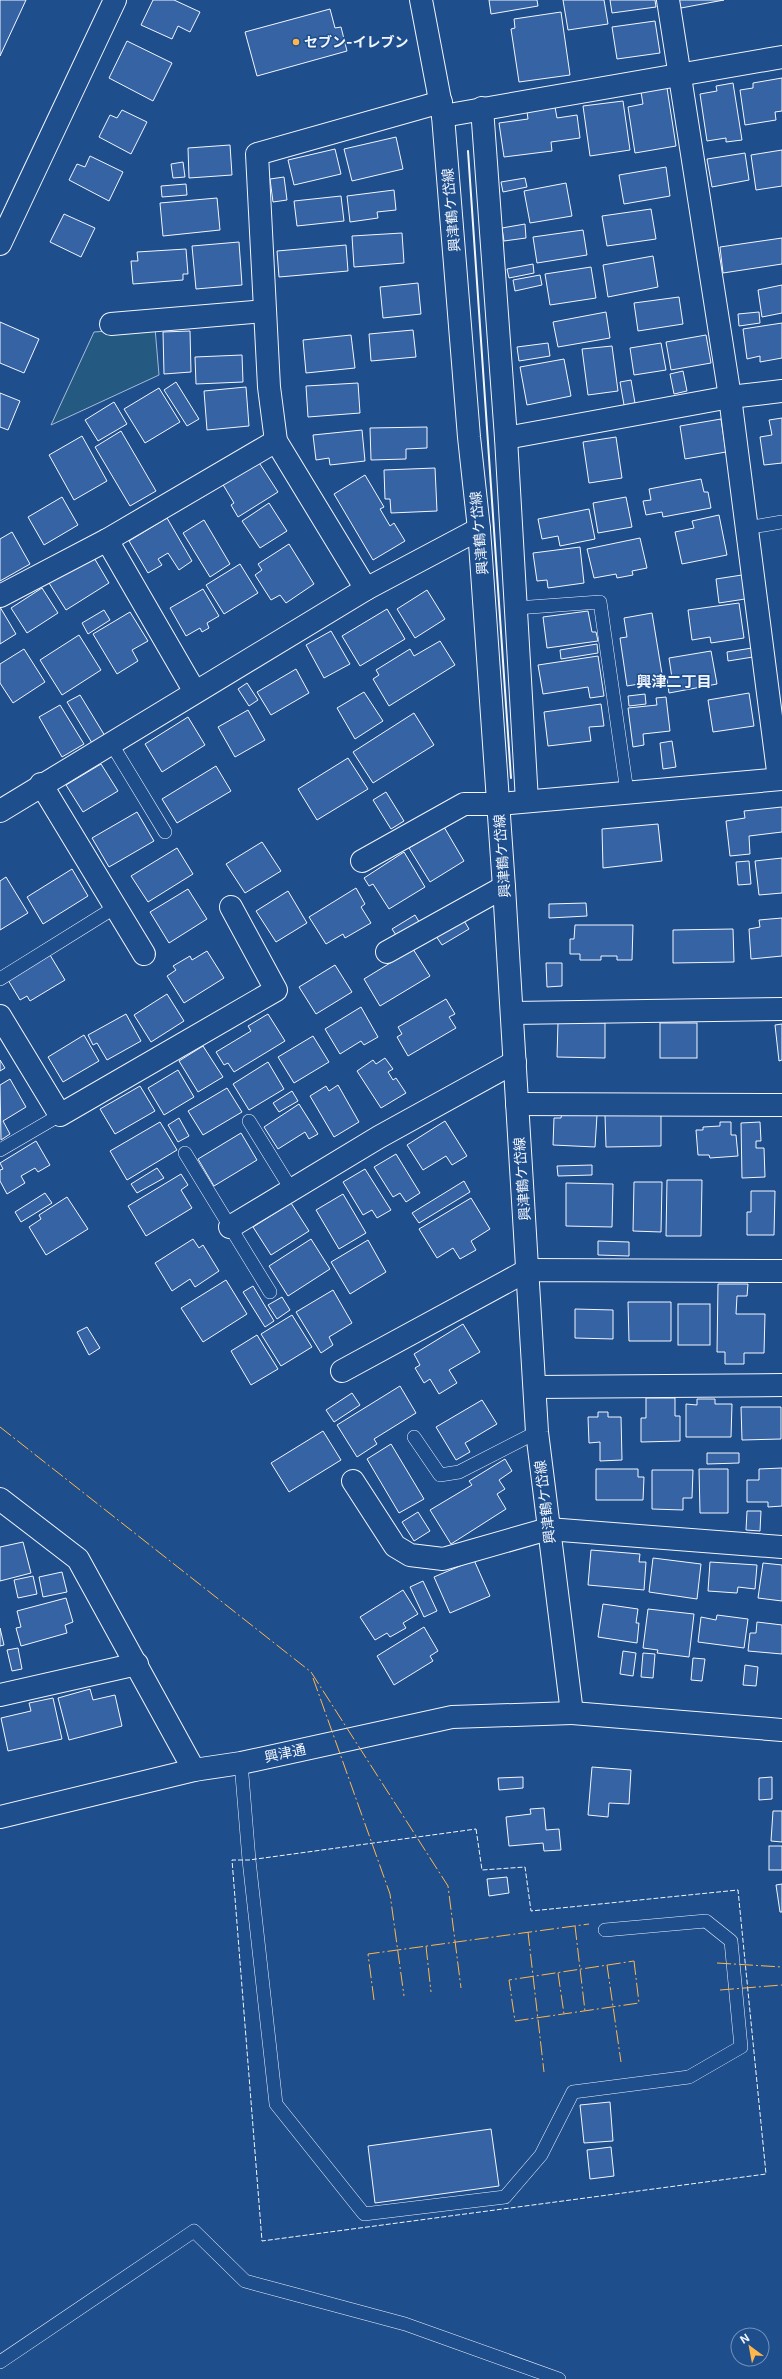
<svg xmlns="http://www.w3.org/2000/svg" width="782" height="2379" font-family="Inter,'Noto Sans JP',sans-serif">
<style>
.green{fill:#245a82;stroke:#a8bbd7}
.building{fill:#3563a3;stroke:#f2f6ff}
.lines{fill:none;stroke-linecap:round;stroke-linejoin:round}
.service-casing{stroke:#f2f6ff;stroke-width:14}
.minor-casing{stroke:#f2f6ff;stroke-width:24}
.tertiary-casing{stroke:#f2f6ff;stroke-width:24}
.service{stroke:#1f4e8c;stroke-width:13}
.minor{stroke:#1f4e8c;stroke-width:22}
.tertiary{stroke:#1f4e8c;stroke-width:22}
.fence{stroke:#f2f6ff;stroke-width:1;stroke-dasharray:5 2;stroke-linecap:butt}
.wall{stroke:#f2f6ff;stroke-width:2}
.power{stroke:#ffb74d;stroke-width:1;stroke-dasharray:14 3 2 3;stroke-linecap:butt}
.poi-dot{fill:#ffb74d;stroke:#1f4e8c;stroke-width:1.5}
.labels{text-anchor:middle;stroke-width:3;stroke-linejoin:round;paint-order:stroke}
.poi-label{font-size:14px;font-weight:bold;fill:#f2f6ff;stroke:#1f4e8c;text-anchor:start}
.street-label{font-size:14px;fill:#f2f6ff;stroke:#1f4e8c}
.neighbourhood-label{font-size:15px;font-weight:bold;fill:#f2f6ff;stroke:#1f4e8c}
</style>
<rect width="100%" height="100%" fill="#1f4e8c"/>
<!-- green -->
<polygon class="green" points="155,328 159,375 51,425 94,332"/>
<!-- building -->
<g class="building">
<polygon points="0,0 26,0 0,56"/>
<polygon points="153,0 174,0 200,12 190,32 178,26 172,39 141,25"/>
<polygon points="489,0 537,0 538,6 491,14"/>
<polygon points="563,0 604,0 608,24 568,30"/>
<polygon points="610,0 655,0 656,7 612,13"/>
<polygon points="679,0 724,0 681,8"/>
<polygon points="330,9 335,28 341,27 347,51 257,76 245,32"/>
<polygon points="561,12 570,75 519,82 511,29 515,28 514,19"/>
<polygon points="655,21 660,53 617,59 612,27"/>
<polygon points="127,41 172,63 153,101 109,78"/>
<polygon points="782,78 782,111 775,112 776,120 745,125 740,90 753,88 753,83"/>
<polygon points="733,83 742,140 726,142 726,138 707,141 700,94 717,91 716,86"/>
<polygon points="667,88 676,146 635,153 628,107 643,104 641,92"/>
<polygon points="623,101 630,150 590,156 583,106"/>
<polygon points="555,107 557,118 577,115 580,138 551,142 552,151 504,157 499,123 528,119 527,112"/>
<polygon points="122,110 147,122 131,154 99,137 110,115 117,118"/>
<polygon points="396,137 403,169 352,181 344,149"/>
<polygon points="230,145 232,175 189,178 188,148"/>
<polygon points="335,149 341,174 294,185 288,160"/>
<polygon points="782,150 782,186 756,190 751,155"/>
<polygon points="745,153 749,180 712,187 707,159"/>
<polygon points="90,156 123,172 109,201 69,180 77,164 85,167"/>
<polygon points="183,162 185,177 173,178 171,164"/>
<polygon points="666,167 670,196 624,204 619,175"/>
<polygon points="284,177 287,200 273,202 270,179"/>
<polygon points="525,178 527,187 503,192 501,182"/>
<polygon points="566,183 572,216 530,223 524,191"/>
<polygon points="186,184 187,195 162,197 161,186"/>
<polygon points="394,190 396,210 377,212 378,218 350,222 347,196"/>
<polygon points="341,196 344,221 297,226 294,201"/>
<polygon points="217,198 220,230 163,236 160,203"/>
<polygon points="651,209 656,239 607,246 602,216"/>
<polygon points="64,214 95,228 81,257 50,242"/>
<polygon points="525,224 526,238 504,241 502,228"/>
<polygon points="583,230 587,255 537,263 533,237"/>
<polygon points="402,233 404,263 354,267 352,236"/>
<polygon points="782,238 782,264 723,273 720,247"/>
<polygon points="239,242 242,285 196,289 192,246"/>
<polygon points="346,245 348,271 279,277 277,251"/>
<polygon points="186,249 188,274 183,274 183,280 133,284 131,261 138,261 137,252"/>
<polygon points="653,256 658,287 608,297 603,265"/>
<polygon points="533,264 534,273 509,278 507,269"/>
<polygon points="591,267 596,298 550,305 545,274"/>
<polygon points="540,275 542,285 515,291 513,280"/>
<polygon points="418,283 421,314 383,318 380,287"/>
<polygon points="782,285 782,313 762,317 758,290"/>
<polygon points="679,297 683,324 638,331 634,303"/>
<polygon points="606,312 610,338 558,347 553,322"/>
<polygon points="759,312 760,323 739,326 738,314"/>
<polygon points="0,322 39,339 24,373 0,363"/>
<polygon points="782,323 782,358 760,362 760,356 747,359 743,329"/>
<polygon points="413,330 416,357 371,361 369,334"/>
<polygon points="190,331 191,372 164,374 163,332"/>
<polygon points="351,335 355,368 306,373 303,340"/>
<polygon points="706,335 711,363 671,370 666,342"/>
<polygon points="548,343 550,356 519,361 517,347"/>
<polygon points="661,343 666,370 634,375 630,348"/>
<polygon points="612,346 618,391 588,395 582,349"/>
<polygon points="242,355 243,382 196,384 195,357"/>
<polygon points="564,359 571,396 527,405 520,367"/>
<polygon points="683,371 687,391 674,394 670,374"/>
<polygon points="631,380 635,403 624,405 620,382"/>
<polygon points="176,382 199,419 187,426 164,390"/>
<polygon points="358,383 360,413 308,417 306,386"/>
<polygon points="246,387 249,426 207,430 204,391"/>
<polygon points="159,388 180,422 145,443 124,409"/>
<polygon points="0,393 20,401 8,430 0,427"/>
<polygon points="114,402 127,424 98,441 85,420"/>
<polygon points="782,418 782,463 764,465 760,437 772,435 769,420"/>
<polygon points="721,419 726,452 685,459 680,426"/>
<polygon points="427,427 427,448 406,449 406,459 371,460 370,428"/>
<polygon points="362,430 365,461 330,465 329,458 316,460 313,435"/>
<polygon points="121,431 156,491 130,506 95,447"/>
<polygon points="82,436 107,481 74,500 49,455"/>
<polygon points="616,437 622,478 589,483 583,442"/>
<polygon points="258,461 278,492 238,517 231,505 234,503 222,483"/>
<polygon points="435,468 437,511 391,513 390,499 385,499 384,470"/>
<polygon points="365,475 384,507 380,509 390,526 394,523 405,541 373,560 334,494"/>
<polygon points="701,479 704,492 708,492 711,508 663,517 662,512 646,515 643,501 651,500 649,489"/>
<polygon points="62,497 78,525 44,545 28,517"/>
<polygon points="626,497 632,527 598,533 593,503"/>
<polygon points="269,503 287,531 260,548 242,521"/>
<polygon points="589,509 595,539 560,546 558,536 542,539 538,519"/>
<polygon points="719,515 727,555 682,564 675,532 694,528 692,521"/>
<polygon points="167,518 192,561 179,570 168,553 158,559 162,565 148,573 129,541"/>
<polygon points="204,520 230,564 210,577 183,533"/>
<polygon points="12,532 30,564 0,581 0,539"/>
<polygon points="640,538 647,568 632,571 633,575 617,578 616,574 594,578 587,549"/>
<polygon points="289,544 314,584 286,603 280,595 271,600 255,575 262,570 258,564"/>
<polygon points="580,547 584,583 548,588 547,580 537,581 533,553"/>
<polygon points="93,556 109,583 66,610 49,583"/>
<polygon points="240,564 258,593 224,614 206,585"/>
<polygon points="742,575 745,599 719,603 716,579"/>
<polygon points="42,588 58,613 27,633 11,608"/>
<polygon points="203,589 219,616 207,623 209,628 202,632 200,628 186,636 170,608"/>
<polygon points="427,590 445,619 415,638 397,609"/>
<polygon points="739,603 744,638 711,643 710,637 692,640 688,610"/>
<polygon points="0,607 16,634 0,644"/>
<polygon points="387,609 405,639 360,666 342,636"/>
<polygon points="104,610 110,620 88,634 82,623"/>
<polygon points="588,611 592,632 596,632 598,641 547,648 543,617"/>
<polygon points="130,612 148,641 132,650 138,661 117,674 93,634"/>
<polygon points="652,613 663,680 627,686 620,638 627,637 624,618"/>
<polygon points="331,631 350,664 324,678 306,645"/>
<polygon points="79,635 101,670 62,695 40,660"/>
<polygon points="440,641 455,665 389,706 373,679 379,675 376,670 410,649 414,656"/>
<polygon points="597,644 598,653 561,659 560,650"/>
<polygon points="752,648 753,657 728,661 727,652"/>
<polygon points="24,649 45,682 13,703 0,683 0,664"/>
<polygon points="711,651 717,684 669,693 667,679 672,678 669,658"/>
<polygon points="598,656 604,696 590,698 588,687 543,694 538,665"/>
<polygon points="296,669 309,693 271,715 257,692"/>
<polygon points="247,683 258,700 249,706 238,689"/>
<polygon points="364,692 383,721 355,739 337,708"/>
<polygon points="749,693 754,726 713,732 708,700"/>
<polygon points="645,694 646,704 629,706 628,696"/>
<polygon points="80,695 105,736 92,743 67,702"/>
<polygon points="666,697 670,731 643,734 644,745 633,747 628,708 657,705 656,698"/>
<polygon points="601,704 604,726 589,727 591,741 548,746 544,712"/>
<polygon points="60,705 84,744 62,757 39,717"/>
<polygon points="248,710 265,740 235,757 218,727"/>
<polygon points="414,713 434,745 373,783 353,752"/>
<polygon points="188,717 205,745 162,772 145,744"/>
<polygon points="672,741 676,767 663,769 660,743"/>
<polygon points="348,758 368,789 317,820 298,789"/>
<polygon points="101,764 118,791 83,812 66,785"/>
<polygon points="216,766 231,791 177,823 162,799"/>
<polygon points="386,792 404,821 391,829 373,800"/>
<polygon points="782,807 782,832 749,836 750,854 730,856 726,821 745,818 744,811"/>
<polygon points="137,812 154,841 109,867 92,838"/>
<polygon points="658,824 662,861 603,868 602,829"/>
<polygon points="444,827 464,861 430,882 409,848"/>
<polygon points="262,842 281,871 245,893 226,864"/>
<polygon points="177,848 193,874 148,902 131,876"/>
<polygon points="404,852 425,887 389,909 373,884 369,886 364,878"/>
<polygon points="782,858 782,893 759,895 755,861"/>
<polygon points="749,861 751,884 738,885 736,862"/>
<polygon points="72,869 88,896 43,924 27,897"/>
<polygon points="6,877 28,913 0,930 0,881"/>
<polygon points="356,888 365,904 361,907 371,923 345,938 343,934 326,944 309,917"/>
<polygon points="188,889 207,919 169,943 150,912"/>
<polygon points="288,891 307,923 276,942 256,911"/>
<polygon points="586,903 587,916 549,918 549,904"/>
<polygon points="415,915 421,925 398,938 392,929"/>
<polygon points="782,918 782,956 751,959 749,929 760,927 759,920"/>
<polygon points="463,919 469,929 442,945 436,936"/>
<polygon points="575,925 633,925 632,960 617,960 617,956 601,956 601,960 580,960 580,954 570,954 570,939 574,939"/>
<polygon points="733,929 734,962 673,963 673,930"/>
<polygon points="413,949 430,976 380,1006 364,979"/>
<polygon points="207,951 224,978 184,1003 167,976 176,970 173,966 190,956 192,960"/>
<polygon points="50,955 65,980 30,1001 27,996 20,1000 8,980"/>
<polygon points="546,963 562,963 562,986 547,987"/>
<polygon points="335,965 352,992 316,1014 299,987"/>
<polygon points="167,994 184,1021 151,1042 134,1015"/>
<polygon points="446,999 455,1014 449,1017 456,1028 408,1056 397,1037 402,1034 398,1027"/>
<polygon points="361,1007 378,1037 364,1045 361,1041 340,1054 325,1029"/>
<polygon points="126,1014 141,1041 107,1060 97,1043 93,1045 88,1035"/>
<polygon points="268,1014 285,1041 234,1072 228,1063 224,1065 216,1052 251,1031 248,1026"/>
<polygon points="558,1022 605,1023 605,1058 557,1057"/>
<rect x="660" y="1023" width="37" height="35"/>
<polygon points="782,1024 782,1060 779,1061 775,1025"/>
<polygon points="84,1035 99,1061 63,1082 48,1057"/>
<polygon points="313,1036 329,1062 294,1083 278,1057"/>
<polygon points="203,1046 223,1077 198,1092 179,1061"/>
<polygon points="385,1058 393,1069 388,1072 393,1080 396,1078 406,1093 381,1108 357,1071 373,1060 376,1064"/>
<polygon points="0,1060 5,1068 0,1071"/>
<polygon points="268,1062 284,1089 249,1110 233,1084"/>
<polygon points="178,1070 194,1097 164,1115 148,1088"/>
<polygon points="10,1079 26,1107 3,1121 10,1134 1,1140 0,1085"/>
<polygon points="338,1085 359,1122 334,1137 310,1096 326,1086 329,1091"/>
<polygon points="140,1086 155,1111 115,1134 100,1109"/>
<polygon points="227,1088 242,1112 203,1135 188,1111"/>
<polygon points="292,1091 298,1101 279,1112 273,1103"/>
<polygon points="299,1104 318,1134 309,1139 305,1132 278,1149 264,1127"/>
<polygon points="562,1113 597,1115 595,1147 553,1145 554,1118 561,1118"/>
<polygon points="605,1115 661,1115 661,1146 606,1147"/>
<polygon points="179,1118 189,1136 178,1142 168,1125"/>
<polygon points="445,1121 467,1156 452,1165 446,1156 423,1170 407,1145"/>
<polygon points="160,1122 177,1150 127,1180 110,1151"/>
<polygon points="720,1122 731,1122 731,1135 736,1135 738,1156 710,1158 709,1155 698,1155 696,1130 703,1130 703,1127 720,1126"/>
<polygon points="760,1122 761,1141 756,1141 756,1148 764,1148 765,1177 742,1178 741,1123"/>
<polygon points="241,1133 257,1160 214,1186 198,1159"/>
<polygon points="36,1141 50,1165 38,1172 35,1168 21,1176 25,1183 7,1194 0,1181 0,1170 3,1169 0,1163"/>
<polygon points="396,1154 420,1193 406,1202 400,1193 393,1197 374,1167"/>
<polygon points="592,1165 592,1175 558,1176 557,1166"/>
<polygon points="157,1168 164,1178 137,1193 131,1184"/>
<polygon points="365,1169 391,1210 377,1218 372,1210 363,1215 343,1182"/>
<polygon points="181,1174 188,1185 181,1190 192,1208 146,1236 128,1206"/>
<polygon points="667,1180 702,1180 701,1236 666,1236"/>
<polygon points="464,1181 470,1192 419,1223 412,1213"/>
<polygon points="634,1182 662,1182 661,1232 633,1231"/>
<polygon points="566,1183 613,1184 612,1227 566,1226"/>
<polygon points="751,1191 775,1191 774,1235 747,1235 747,1212 751,1212"/>
<polygon points="45,1193 52,1203 21,1222 15,1212"/>
<polygon points="343,1194 366,1233 339,1249 316,1210"/>
<polygon points="67,1197 88,1229 46,1255 29,1227 41,1219 39,1215"/>
<polygon points="471,1198 490,1229 471,1241 476,1250 460,1259 453,1248 437,1258 419,1229"/>
<polygon points="291,1203 309,1231 271,1255 253,1227"/>
<polygon points="193,1239 199,1248 203,1245 219,1271 195,1287 190,1279 172,1291 155,1263"/>
<polygon points="311,1239 330,1269 288,1296 269,1266"/>
<polygon points="368,1240 386,1272 350,1294 331,1262"/>
<polygon points="598,1241 629,1242 629,1256 598,1255"/>
<polygon points="226,1280 247,1314 203,1342 181,1308"/>
<polygon points="718,1284 748,1284 747,1296 737,1296 736,1314 765,1314 764,1353 744,1353 744,1364 725,1364 725,1352 717,1352"/>
<polygon points="253,1286 274,1321 265,1327 243,1292"/>
<polygon points="333,1290 352,1323 329,1337 333,1345 321,1353 296,1312"/>
<polygon points="282,1297 290,1310 277,1319 268,1305"/>
<polygon points="628,1302 671,1302 671,1341 629,1341"/>
<rect x="678" y="1304" width="32" height="41"/>
<polygon points="575,1309 613,1310 613,1339 575,1338"/>
<polygon points="292,1315 312,1347 281,1366 261,1334"/>
<polygon points="463,1324 480,1352 449,1370 457,1383 439,1394 430,1379 424,1383 415,1368 420,1365 414,1354"/>
<polygon points="87,1327 100,1348 89,1355 77,1332"/>
<polygon points="257,1335 278,1369 251,1385 231,1351"/>
<polygon points="400,1386 416,1413 374,1439 377,1444 357,1457 337,1425"/>
<polygon points="352,1393 360,1405 334,1422 326,1410"/>
<polygon points="646,1398 675,1398 675,1416 680,1416 680,1441 641,1442 641,1418 646,1418"/>
<polygon points="697,1399 715,1399 715,1404 732,1404 731,1437 686,1437 686,1404 697,1405"/>
<polygon points="482,1400 497,1424 465,1443 470,1452 456,1460 436,1427"/>
<polygon points="741,1407 781,1407 781,1439 742,1440"/>
<polygon points="598,1412 608,1412 608,1417 621,1417 622,1460 600,1461 600,1442 589,1443 588,1417 598,1417"/>
<polygon points="323,1431 341,1460 289,1492 271,1463"/>
<polygon points="391,1444 424,1499 399,1513 367,1459"/>
<polygon points="707,1453 739,1453 739,1463 707,1464"/>
<polygon points="505,1459 512,1471 499,1480 505,1489 497,1494 506,1509 451,1544 430,1510 472,1485 469,1481"/>
<polygon points="782,1468 782,1506 768,1507 768,1502 747,1502 747,1480 759,1480 759,1469"/>
<polygon points="596,1469 638,1469 638,1477 644,1477 643,1500 596,1500"/>
<polygon points="699,1469 728,1469 728,1513 700,1513"/>
<polygon points="652,1470 693,1470 692,1498 683,1498 683,1510 652,1509"/>
<polygon points="747,1511 761,1511 760,1531 746,1530"/>
<polygon points="418,1512 430,1531 414,1541 402,1522"/>
<polygon points="23,1542 31,1573 0,1581 0,1547"/>
<polygon points="591,1550 640,1554 639,1562 646,1562 644,1590 588,1585"/>
<polygon points="653,1558 701,1564 697,1599 649,1592"/>
<polygon points="474,1560 490,1596 450,1613 434,1577"/>
<polygon points="710,1562 757,1565 755,1589 738,1587 737,1593 708,1591"/>
<polygon points="763,1563 782,1565 782,1601 758,1598"/>
<polygon points="62,1572 67,1592 43,1597 39,1577"/>
<polygon points="33,1576 37,1594 18,1598 14,1580"/>
<polygon points="423,1581 437,1611 424,1617 410,1587"/>
<polygon points="403,1590 418,1614 403,1623 406,1628 390,1637 387,1633 375,1640 360,1617"/>
<polygon points="66,1598 73,1622 65,1625 67,1633 21,1646 16,1628 21,1627 17,1611"/>
<polygon points="603,1604 638,1609 636,1623 639,1623 637,1643 598,1637"/>
<polygon points="648,1609 694,1614 689,1657 657,1653 658,1650 643,1648"/>
<polygon points="717,1615 748,1619 744,1648 698,1642 701,1617 716,1620"/>
<polygon points="757,1622 782,1625 782,1654 748,1651 750,1633 756,1633"/>
<polygon points="424,1627 438,1651 430,1656 433,1661 394,1685 377,1656"/>
<polygon points="0,1628 4,1645 0,1646"/>
<polygon points="18,1648 22,1669 12,1671 7,1650"/>
<polygon points="623,1651 636,1653 633,1676 620,1674"/>
<polygon points="643,1653 655,1654 653,1678 641,1677"/>
<polygon points="693,1658 705,1659 702,1681 691,1680"/>
<polygon points="745,1665 758,1667 756,1686 743,1685"/>
<polygon points="90,1689 93,1700 115,1695 122,1726 69,1740 58,1698"/>
<polygon points="53,1698 62,1739 8,1751 1,1718 31,1711 29,1703"/>
<polygon points="592,1767 631,1770 629,1804 609,1803 608,1817 588,1815"/>
<polygon points="523,1777 523,1788 499,1790 498,1778"/>
<polygon points="772,1777 772,1799 759,1800 759,1778"/>
<polygon points="544,1808 546,1830 559,1829 561,1850 544,1851 543,1843 509,1846 506,1817 531,1814 530,1809"/>
<polygon points="773,1811 782,1811 782,1842 771,1841"/>
<rect x="769" y="1846" width="13" height="24"/>
<polygon points="507,1877 509,1893 489,1896 487,1879"/>
<polygon points="782,1884 782,1912 780,1912 776,1885"/>
<polygon points="610,2102 613,2141 584,2143 580,2105"/>
<polygon points="491,2129 499,2186 375,2203 368,2146"/>
<polygon points="611,2147 614,2176 590,2179 587,2150"/>
</g>
<g class="lines">
<defs>
<g id="service">
<polyline points="746,528 782,522"/>
<polyline points="516,608 600,602 627,792"/>
<polyline points="111,743 165,832"/>
<polyline points="0,979 114,908"/>
<polyline points="249,1121 291,1189"/>
<polyline points="0,1150 60,1115"/>
<polyline points="185,1153 270,1292"/>
<polyline points="414,1437 440,1475 459,1472 537,1432"/>
<polyline points="241,1763 249,1860 276,2104 364,2214 505,2197 541,2155 573,2092 689,2077 741,2047 731,1941 706,1921 605,1930"/>
<polyline points="0,2362 194,2231 245,2281 405,2324 559,2379"/>
</g>
<g id="minor">
<polyline points="668,0 730,397 779,779"/>
<polyline points="482,108 506,438 527,801"/>
<polyline points="443,116 782,57"/>
<polyline points="111,324 264,311"/>
<polyline points="506,438 730,397 782,391"/>
<polyline points="107,540 195,692"/>
<polyline points="366,589 276,441 269,387 257,154 441,102"/>
<polyline points="0,596 107,540 276,441"/>
<polyline points="41,784 144,954"/>
<polyline points="0,811 366,589 479,529"/>
<polyline points="362,861 464,804 499,804 782,779"/>
<polyline points="387,952 504,887"/>
<polyline points="512,1013 782,1009"/>
<polyline points="0,1016 60,1115 276,990 231,907"/>
<polyline points="517,1104 782,1105"/>
<polyline points="230,1227 379,1137 515,1062"/>
<polyline points="342,1371 528,1270 782,1271"/>
<polyline points="535,1387 782,1385"/>
<polyline points="353,1481 395,1546 410,1555 443,1559 548,1529 782,1547"/>
<polyline points="0,1499 78,1559 194,1770"/>
<polyline points="0,1695 137,1664"/>
<polyline points="0,1817 194,1770 241,1763 452,1717 572,1713 537,1432 504,887 479,529 469,437 443,116 421,0"/>
</g>
<g id="tertiary">
<polyline points="0,244 115,0"/>
<polyline points="572,1713 782,1730"/>
</g>
</defs>
<!-- service casing -->
<use href="#service" class="service-casing"/>
<!-- minor casing -->
<use href="#minor" class="minor-casing"/>
<!-- tertiary casing -->
<use href="#tertiary" class="tertiary-casing"/>
<!-- service -->
<use href="#service" class="service"/>
<!-- minor -->
<use href="#minor" class="minor"/>
<!-- tertiary -->
<use href="#tertiary" class="tertiary"/>
<!-- fence -->
<polygon class="fence" points="476,1829 482,1870 525,1867 531,1911 738,1890 766,2174 262,2241 232,1860 249,1860"/>
<!-- wall -->
<polyline class="wall" points="468,151 511,778"/>
<!-- power -->
<g class="power">
<polyline points="0,1427 311,1672 448,1886 461,1988"/>
<polyline points="313,1678 390,1894 404,1996"/>
<polyline points="575,1926 585,2011"/>
<polyline points="528,1932 544,2072"/>
<polyline points="426,1946 431,1992"/>
<polygon points="634,1961 639,2003 515,2021 509,1980"/>
<polyline points="717,1963 782,1967"/>
<polyline points="607,1965 621,2062"/>
<polyline points="558,1973 564,2014"/>
<polyline points="720,1990 782,1985"/>
<polyline points="374,2000 368,1954 589,1924"/>
</g>
</g>
<!-- markers -->
<circle class="poi-dot" cx="296" cy="42" r="4"/>
<g class="labels">
<!-- poi labels -->
<g class="poi-label">
<text x="304" y="47">セブン-イレブン</text>
</g>
<!-- street labels -->
<g class="street-label">
<text transform="translate(451 210) rotate(-95)" y="5">興津鶴ケ岱線</text>
<text transform="translate(479 533) rotate(-95)" y="5">興津鶴ケ岱線</text>
<text transform="translate(502 856) rotate(-94)" y="5">興津鶴ケ岱線</text>
<text transform="translate(522 1179) rotate(-94)" y="5">興津鶴ケ岱線</text>
<text transform="translate(545 1502) rotate(-97)" y="5">興津鶴ケ岱線</text>
<text transform="translate(285 1753) rotate(-12)" y="5">興津通</text>
</g>
<!-- neighbourhood labels -->
<g class="neighbourhood-label">
<text x="674" y="687">興津二丁目</text>
</g>
</g>
<!-- north arrow -->
<g transform="translate(750 2347) rotate(328)"><circle r="19" fill="#1f4e8c" stroke="#7391ba"/>
<path d="M0-3L7 15L0 10L-7 15Z" fill="#ffb74d"/>
<text y="-6" font-size="11" font-weight="bold" text-anchor="middle" fill="#f2f6ff">N</text>
</g>
</svg>
